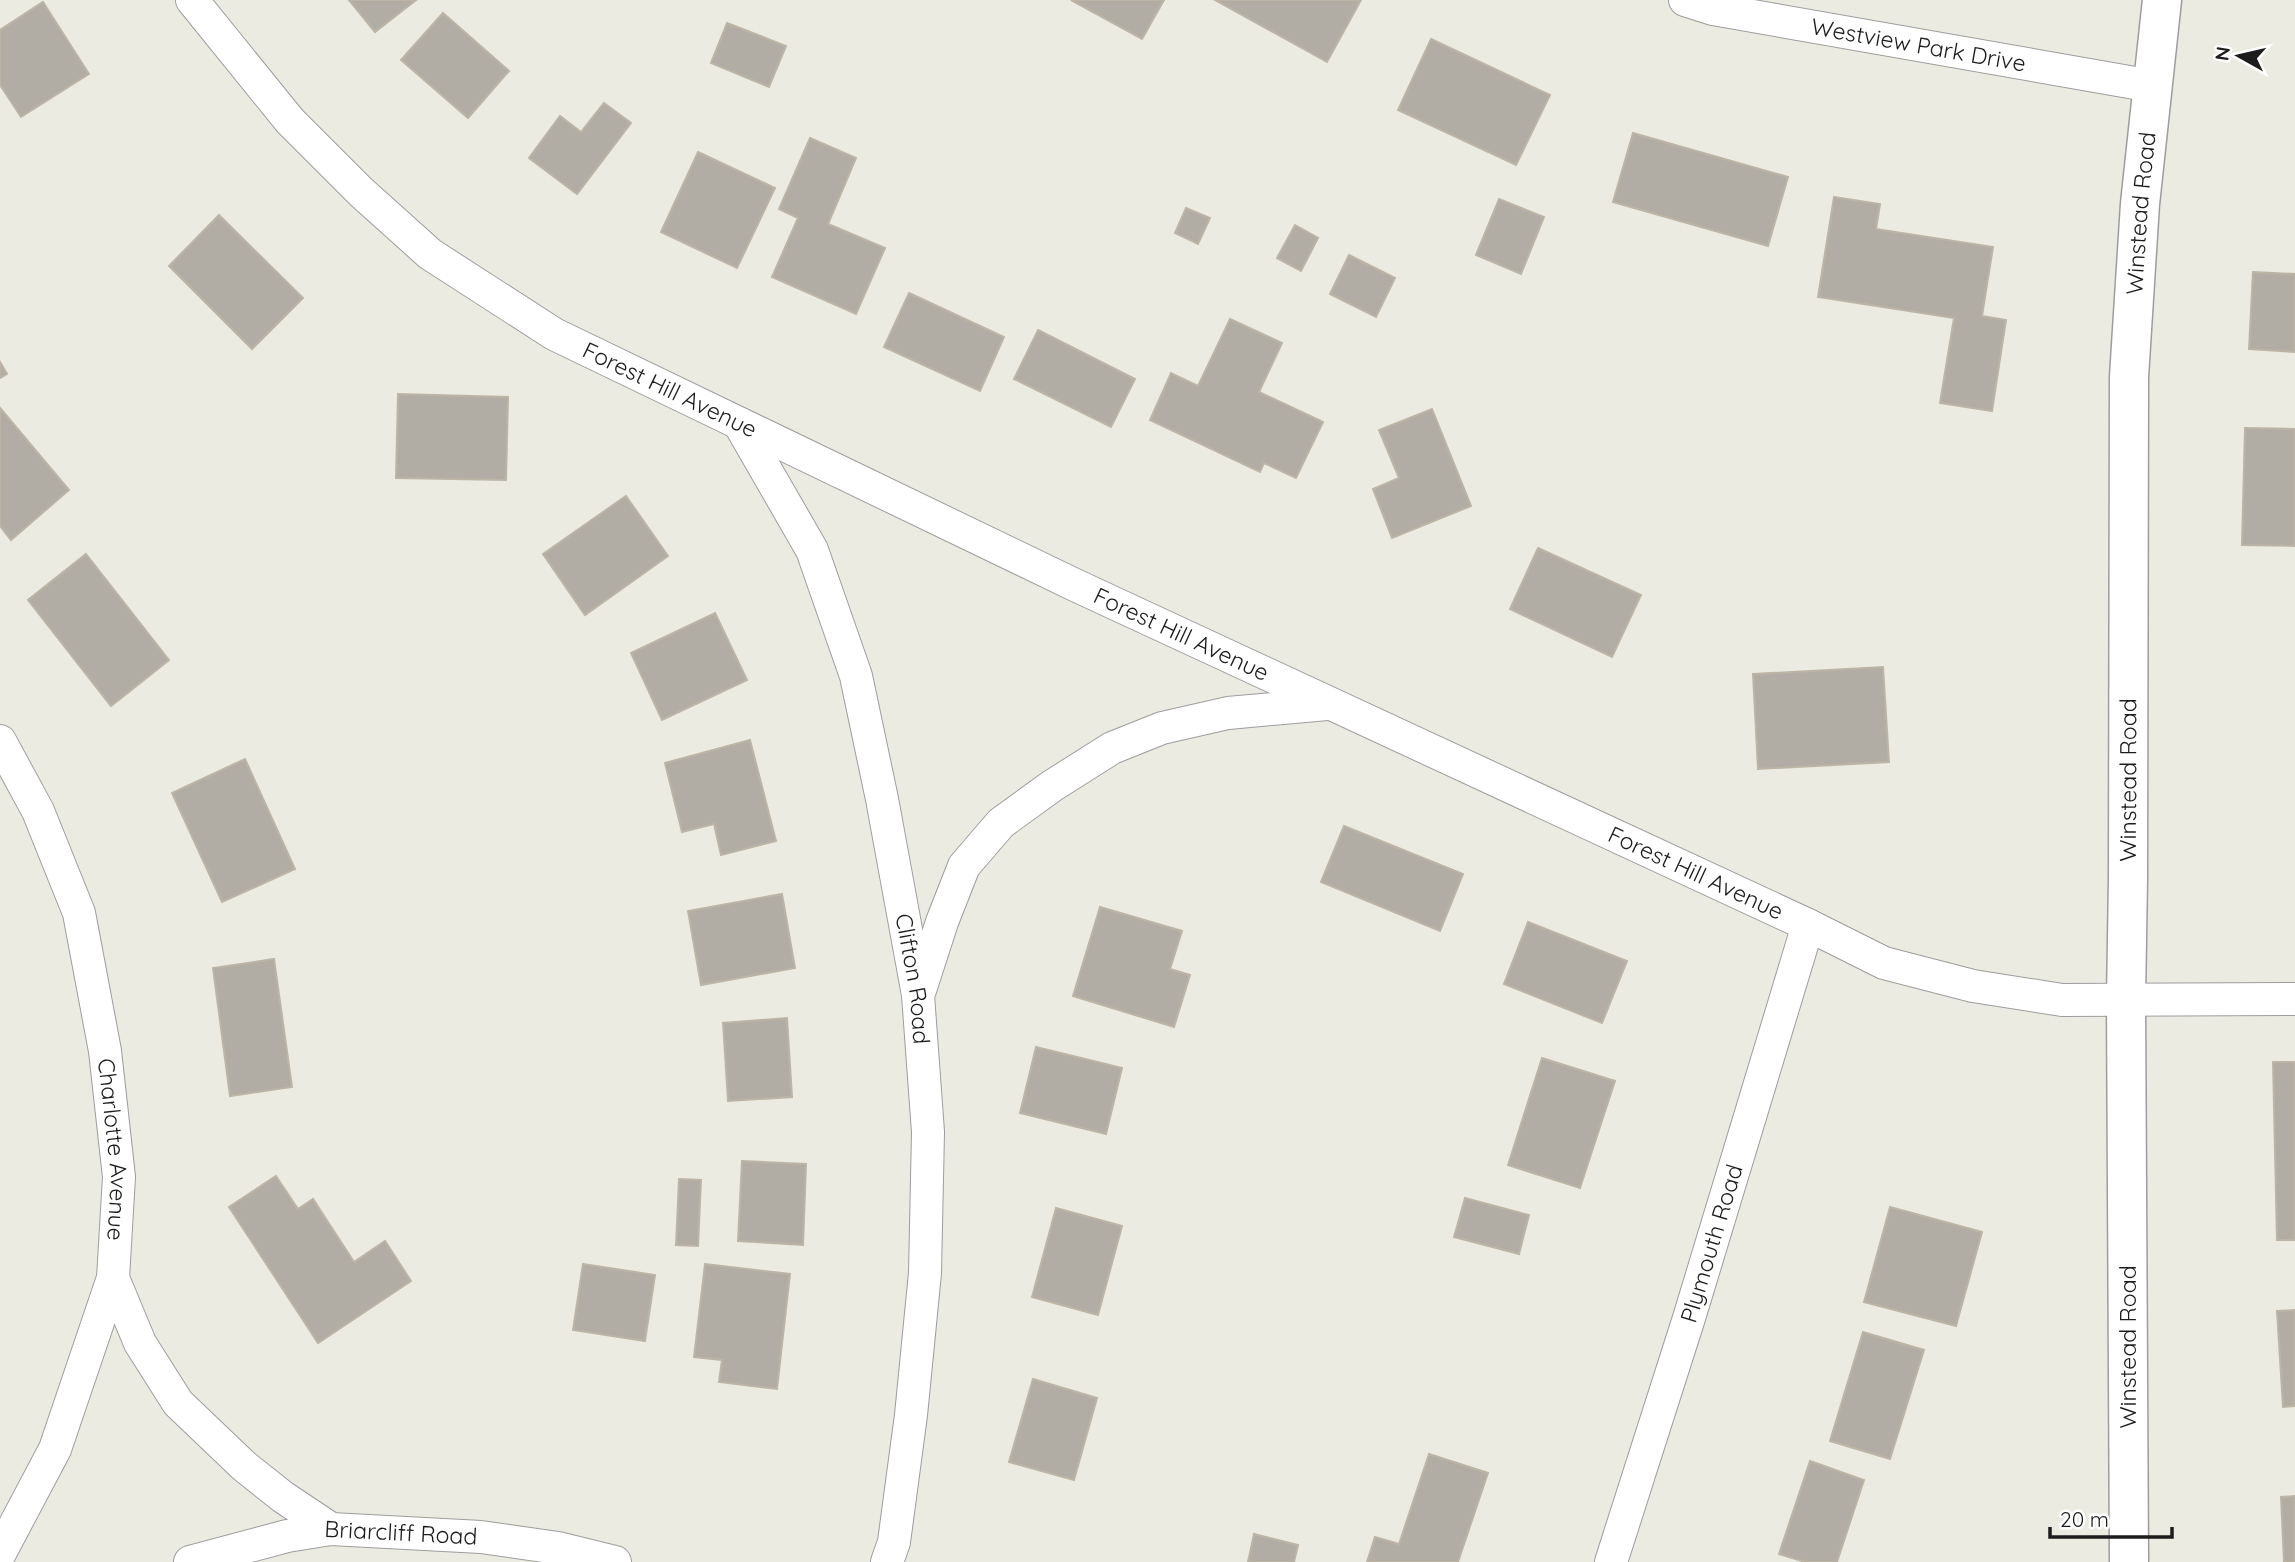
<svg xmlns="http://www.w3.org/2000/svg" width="2295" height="1562" font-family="Quicksand,sans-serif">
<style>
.building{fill:#b1ada5;stroke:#bcb5a6;stroke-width:2}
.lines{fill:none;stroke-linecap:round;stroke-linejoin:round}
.minor-casing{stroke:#9d9d9d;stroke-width:34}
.tertiary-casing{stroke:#9d9d9d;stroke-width:41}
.minor{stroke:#fff;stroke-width:32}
.tertiary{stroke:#fff;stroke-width:38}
.labels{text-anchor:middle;stroke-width:5;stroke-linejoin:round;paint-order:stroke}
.street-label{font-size:23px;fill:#1c1c1c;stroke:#fff}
</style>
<rect width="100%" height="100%" fill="#ecebe2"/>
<!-- building -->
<g class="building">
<polygon points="349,0 416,0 375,32"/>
<polygon points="1071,0 1164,0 1142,39"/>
<polygon points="1215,0 1361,0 1327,62"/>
<polygon points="43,2 89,74 21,117 0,85 0,30"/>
<polygon points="443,13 509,71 468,118 401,60"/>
<polygon points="727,23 786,46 769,87 711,63"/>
<polygon points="1431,39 1550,95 1516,165 1398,110"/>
<polygon points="604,103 631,123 577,194 529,158 560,116 581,132"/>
<polygon points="1633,133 1788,177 1768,246 1613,202"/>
<polygon points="810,138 856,158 828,224 885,248 856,314 772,277 798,218 779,209"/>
<polygon points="698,152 775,188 737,268 661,232"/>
<polygon points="1834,197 1880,204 1876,229 1993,247 1982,316 2006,320 1992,411 1940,403 1954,318 1818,297"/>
<polygon points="1499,199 1544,217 1521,274 1476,255"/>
<polygon points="1186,208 1210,218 1198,244 1175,233"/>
<polygon points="219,215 303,298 252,349 169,266"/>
<polygon points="1295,225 1318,238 1301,271 1277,258"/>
<polygon points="1349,255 1395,278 1376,317 1330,294"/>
<polygon points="2253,272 2295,274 2295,352 2249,349"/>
<polygon points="909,293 1004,337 980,391 884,347"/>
<polygon points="1230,319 1282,343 1259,392 1323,422 1296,478 1264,463 1260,472 1150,420 1171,373 1198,386"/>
<polygon points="1038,330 1135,379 1111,427 1014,379"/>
<polygon points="0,362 7,374 0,378"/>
<polygon points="398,394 508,397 506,480 396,478"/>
<polygon points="0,408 69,490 11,540 0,526"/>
<polygon points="1432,409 1471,506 1392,538 1373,489 1399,478 1379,430"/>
<polygon points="2245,428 2295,429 2295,546 2242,545"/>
<polygon points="626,496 668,556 585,615 543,554"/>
<polygon points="1538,548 1641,595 1612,657 1510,609"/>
<polygon points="86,554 169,660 111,706 28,600"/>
<polygon points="715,613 747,680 662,720 631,653"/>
<polygon points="1883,667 1889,762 1758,769 1753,674"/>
<polygon points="750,740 776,841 721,855 714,824 682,832 665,763"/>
<polygon points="245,759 295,869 222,902 172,793"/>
<polygon points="1344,826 1463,874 1440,931 1321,882"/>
<polygon points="782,894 795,968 701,985 688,911"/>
<polygon points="1100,907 1182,931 1170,969 1190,975 1174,1027 1073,996"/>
<polygon points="1528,922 1627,961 1602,1023 1504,984"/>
<polygon points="274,959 292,1087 230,1096 213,968"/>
<polygon points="787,1018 792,1097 728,1101 723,1023"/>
<polygon points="1036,1047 1122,1068 1106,1134 1020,1113"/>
<polygon points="1542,1058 1615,1081 1580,1188 1508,1165"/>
<polygon points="2273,1062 2295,1062 2295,1240 2277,1240"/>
<polygon points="742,1161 806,1164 803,1245 738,1241"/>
<polygon points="276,1176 298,1209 313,1199 354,1262 385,1241 411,1281 318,1343 229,1207"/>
<polygon points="679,1179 701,1180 698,1246 676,1245"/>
<polygon points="1465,1198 1529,1215 1519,1254 1454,1237"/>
<polygon points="1890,1207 1982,1232 1956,1326 1864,1302"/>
<polygon points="1056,1208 1122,1226 1098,1315 1032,1297"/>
<polygon points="583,1264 655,1275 645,1341 573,1330"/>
<polygon points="705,1264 790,1274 777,1389 719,1382 722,1360 694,1357"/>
<polygon points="2295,1310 2295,1406 2283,1407 2277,1311"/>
<polygon points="1863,1332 1924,1350 1890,1459 1830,1441"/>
<polygon points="1033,1379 1097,1398 1074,1480 1009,1462"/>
<polygon points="1429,1454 1488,1473 1458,1562 1367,1562 1375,1537 1399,1544"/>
<polygon points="1810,1461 1864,1480 1837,1562 1805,1562 1779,1554"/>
<polygon points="2295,1496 2295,1562 2284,1562 2281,1497"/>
<polygon points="1254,1534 1298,1545 1294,1562 1248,1562"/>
</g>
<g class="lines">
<defs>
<g id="minor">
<path id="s1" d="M192,0L290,121L361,192L430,254L554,334L1075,585L1808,925L1884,963L1973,986L2062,1000L2295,999"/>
<path id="s2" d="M1685,0L1713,9L2152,86"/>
<path id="s3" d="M740,425L812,550L856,676L882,799L918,995L928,1132L925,1273L911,1415L894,1542L887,1562"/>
<path id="s4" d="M0,741L38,811L79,913L105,1051L119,1177L113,1278L55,1449L0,1553"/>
<polyline points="920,990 942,922 964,866 1001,823 1052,786 1112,748 1162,728 1228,713 1327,704"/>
<polyline points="113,1278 140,1343 178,1403 244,1466 283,1497 331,1529"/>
<path id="s5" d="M190,1562L287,1536L331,1529L481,1537L558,1548L615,1562"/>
<path id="s6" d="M1611,1562L1689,1318L1808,925"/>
</g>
<g id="tertiary">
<path id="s7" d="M2129,1562L2126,1000L2128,878L2129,377L2140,204L2162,0"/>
</g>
</defs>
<!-- minor casing -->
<use href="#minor" class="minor-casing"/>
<!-- tertiary casing -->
<use href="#tertiary" class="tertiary-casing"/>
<!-- minor -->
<use href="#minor" class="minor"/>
<!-- tertiary -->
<use href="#tertiary" class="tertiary"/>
</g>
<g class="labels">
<!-- street labels -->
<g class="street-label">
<text dy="8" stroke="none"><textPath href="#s2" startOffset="238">Westview Park Drive</textPath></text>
<text dy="8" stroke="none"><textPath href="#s7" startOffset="1349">Winstead Road</textPath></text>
<text dy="8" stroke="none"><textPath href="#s1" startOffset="625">Forest Hill Avenue</textPath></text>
<text dy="8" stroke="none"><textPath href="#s1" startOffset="1192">Forest Hill Avenue</textPath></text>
<text dy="8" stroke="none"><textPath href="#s7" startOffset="782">Winstead Road</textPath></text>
<text dy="8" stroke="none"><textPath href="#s1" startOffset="1759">Forest Hill Avenue</textPath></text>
<text dy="8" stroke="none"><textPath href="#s3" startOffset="586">Clifton Road</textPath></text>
<text dy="8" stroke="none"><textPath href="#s4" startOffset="429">Charlotte Avenue</textPath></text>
<text dy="8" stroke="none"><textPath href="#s6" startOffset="334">Plymouth Road</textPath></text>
<text transform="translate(2128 1347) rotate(-90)" y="8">Winstead Road</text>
<text dy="8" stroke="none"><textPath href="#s5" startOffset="215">Briarcliff Road</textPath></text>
</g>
</g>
<!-- north arrow -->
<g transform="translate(2239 56) rotate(278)" stroke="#ffffff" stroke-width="5" paint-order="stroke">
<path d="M0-5L12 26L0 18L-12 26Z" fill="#1c1c1c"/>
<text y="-10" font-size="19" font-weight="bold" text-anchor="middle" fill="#1c1c1c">N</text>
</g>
<!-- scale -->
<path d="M2050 1527v10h122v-10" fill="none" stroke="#1c1c1c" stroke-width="3.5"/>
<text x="2060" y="1527" font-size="21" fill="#1c1c1c" stroke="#ffffff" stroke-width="5" paint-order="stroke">20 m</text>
</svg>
